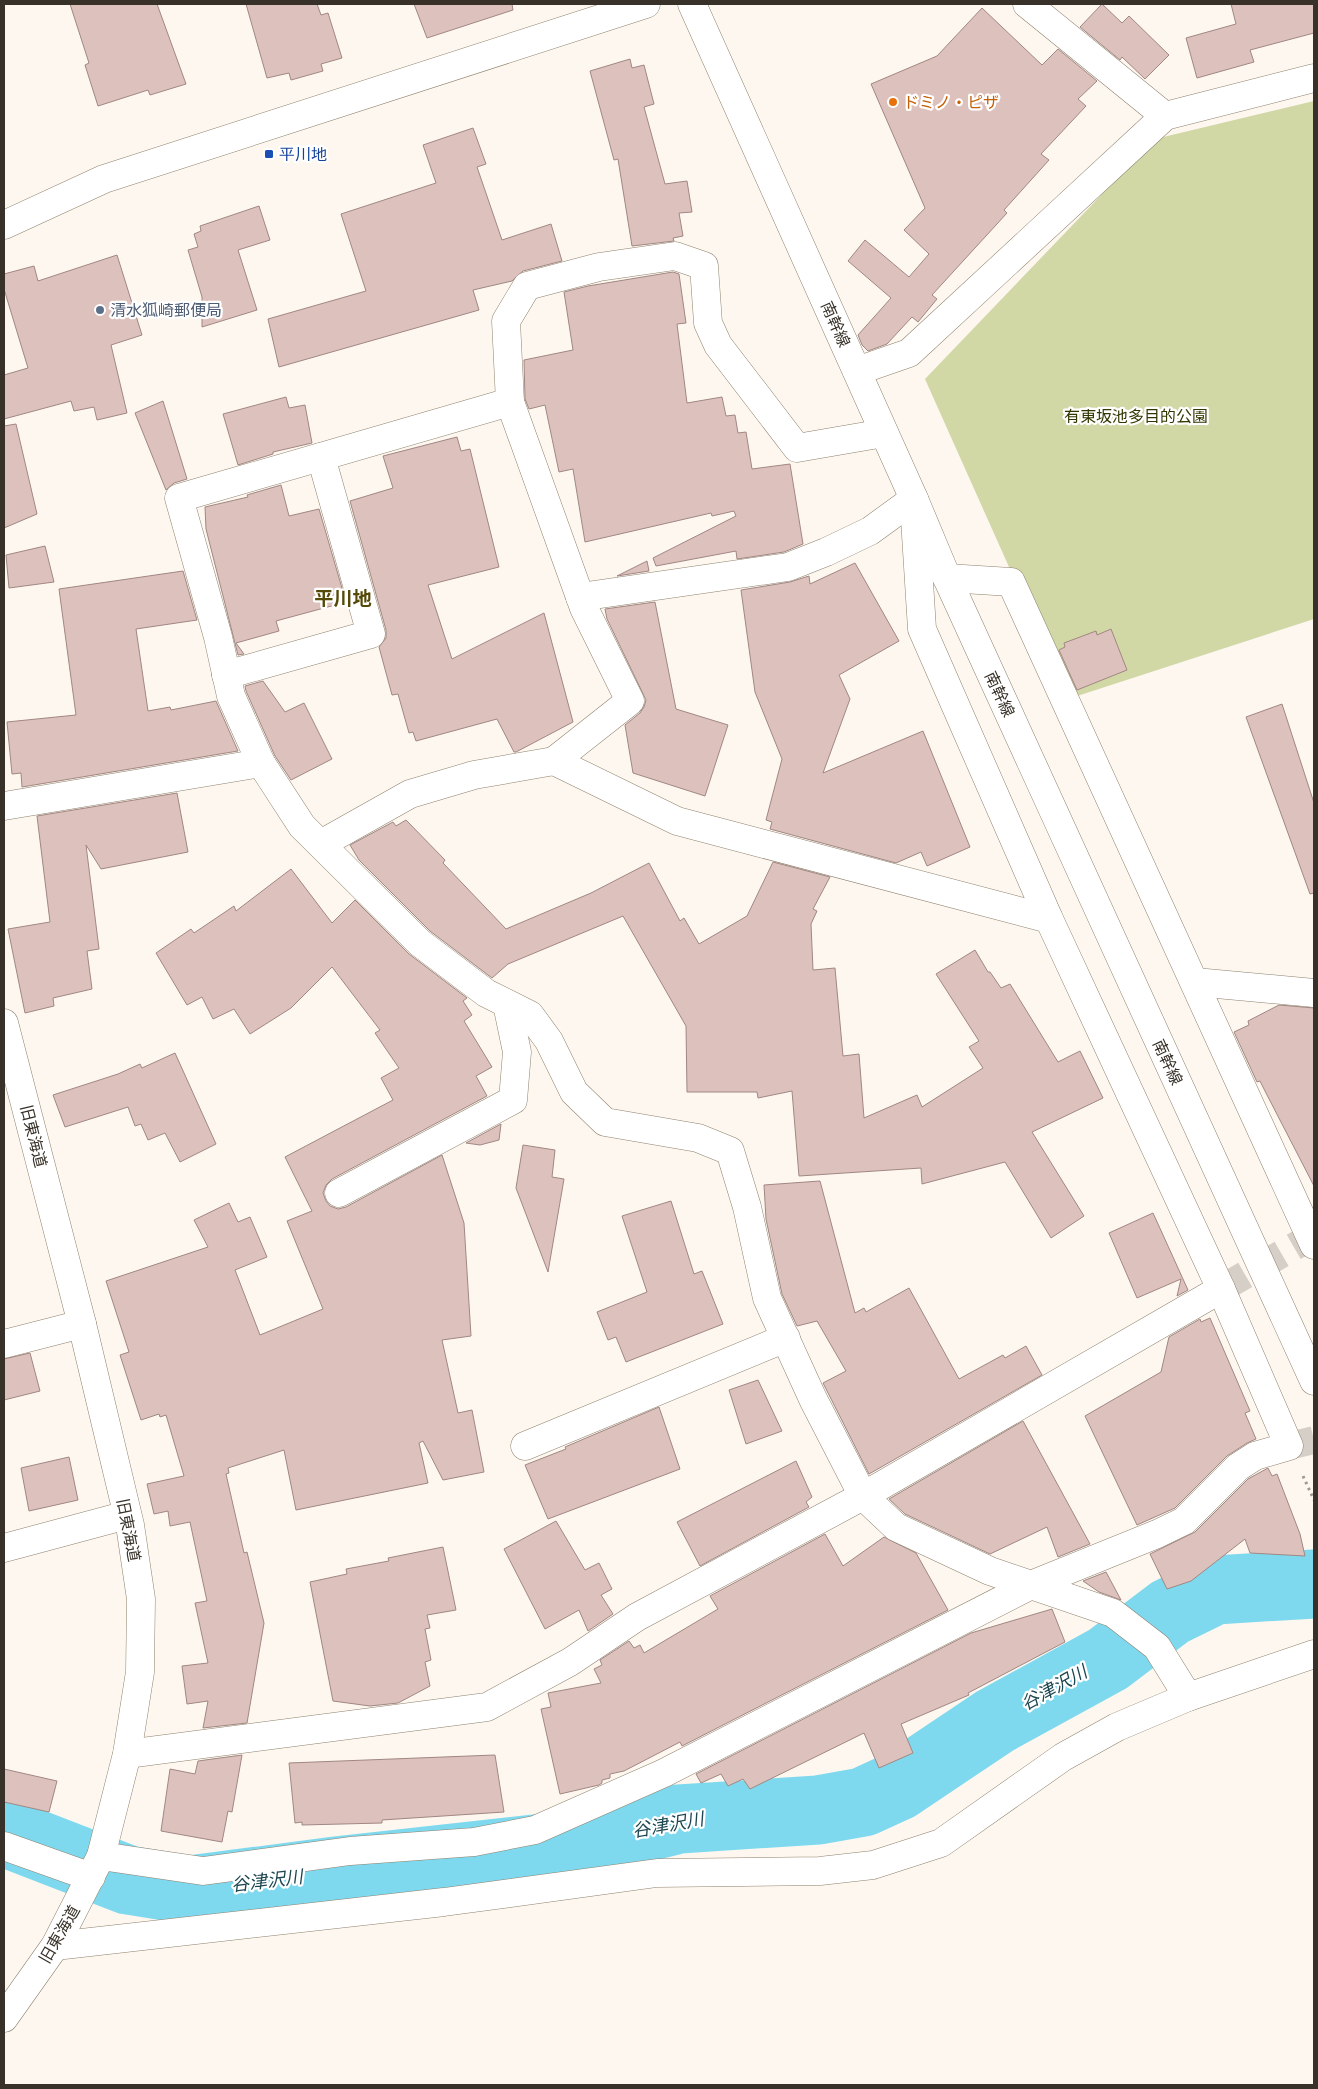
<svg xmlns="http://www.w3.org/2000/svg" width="1318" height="2089" font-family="'DM Sans','Noto Sans JP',sans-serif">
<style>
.green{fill:#d1d7a5}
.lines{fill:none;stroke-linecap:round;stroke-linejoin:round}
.river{stroke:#7ed9ee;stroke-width:69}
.building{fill:#ddc1bd;stroke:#a18783}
.minor-tunnel{stroke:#d5cfc7;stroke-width:28;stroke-dasharray:28 14;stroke-linecap:butt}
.minor-casing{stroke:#8f826f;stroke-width:29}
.tertiary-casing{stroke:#8f826f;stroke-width:29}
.secondary-casing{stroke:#8f826f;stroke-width:29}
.path{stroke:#9f9991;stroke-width:3;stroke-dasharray:2.5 4;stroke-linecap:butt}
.minor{stroke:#fff;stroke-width:28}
.tertiary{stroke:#fff;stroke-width:28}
.secondary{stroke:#fff;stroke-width:28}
.food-dot{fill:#e8710a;stroke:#fff;stroke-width:2}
.transit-dot{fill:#1a4fb4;stroke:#fff;stroke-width:2}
.service-dot{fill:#5c6f8a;stroke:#fff;stroke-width:2}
.labels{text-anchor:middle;stroke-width:4.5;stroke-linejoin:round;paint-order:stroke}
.food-label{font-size:16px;fill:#c56008;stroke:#fff;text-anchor:start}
.transit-label{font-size:16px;fill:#164399;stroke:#fff;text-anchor:start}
.service-label{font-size:16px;fill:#4e5e75;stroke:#fff;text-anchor:start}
.street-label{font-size:16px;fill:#373129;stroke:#fff}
.park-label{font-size:16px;fill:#323600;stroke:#fff}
.water-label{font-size:18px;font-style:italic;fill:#1d4750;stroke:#fff}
.quarter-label{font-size:19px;font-weight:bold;fill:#554907;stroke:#fff}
</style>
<rect width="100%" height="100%" fill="#fdf7ef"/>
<!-- green -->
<polygon class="green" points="1314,101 1314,619 1068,699 925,379 1155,139"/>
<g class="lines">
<!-- river -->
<polyline class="river" points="4,1832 128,1880 190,1890 336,1871 579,1844 679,1819 818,1810 863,1802 898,1786 995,1721 1108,1659 1170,1612 1215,1590 1314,1584"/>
</g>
<!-- building -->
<g class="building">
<polygon points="70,4 157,4 186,84 150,95 148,90 98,106 85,65 89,63"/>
<polygon points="246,4 317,4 321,15 328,13 342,58 321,64 323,71 291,80 289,73 267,78"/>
<polygon points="414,4 512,4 513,10 427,38"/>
<polygon points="1102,4 1122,23 1129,16 1169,55 1145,79 1122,57 1120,60 1080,27"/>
<polygon points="1231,4 1314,4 1314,33 1250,50 1254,62 1197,78 1186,38 1236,24"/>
<polygon points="982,8 1042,65 1058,49 1097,81 1078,99 1086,106 1041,154 1049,160 1004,210 1007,213 932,295 937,299 918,322 912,317 887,344 868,351 862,345 858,335 891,298 848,261 865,240 909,277 929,254 904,230 925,208 871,84 937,56"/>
<polygon points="630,59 632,68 644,65 654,104 644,107 665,184 687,181 692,212 679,213 683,236 673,238 674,241 632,246 618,159 614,160 590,71"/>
<polygon points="473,128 486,164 477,167 502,240 551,224 562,261 523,271 512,281 473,290 479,310 279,367 268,319 366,291 341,214 436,183 423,145"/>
<polygon points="259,206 270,240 238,250 257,310 202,327 202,297 188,250 198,247 194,234 201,231 200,226"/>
<polygon points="117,255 142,335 111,345 127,413 97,420 94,407 74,411 71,401 4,419 4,375 28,368 4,289 4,274 34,266 38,281"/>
<polygon points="673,272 679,274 686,323 677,324 687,403 722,397 726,416 735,415 738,433 746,432 752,469 790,464 803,544 784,552 737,559 736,551 656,566 653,558 736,516 734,511 712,516 711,513 585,542 573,469 559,472 545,405 529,409 525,399 524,360 573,350 564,292 588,286"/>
<polygon points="286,397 289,408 305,405 312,443 273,452 273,454 238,465 223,414"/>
<polygon points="163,401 187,479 174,483 166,490 135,413"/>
<polygon points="16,424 37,514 4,528 4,426"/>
<polygon points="457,437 461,451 470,449 499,567 428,585 452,659 544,613 573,722 516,752 514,752 497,719 416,741 413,732 409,733 398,694 392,695 379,647 386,638 386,630 350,501 393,488 383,456"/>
<polygon points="281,485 289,516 319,509 346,602 276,621 279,631 236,643 244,654 238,655 206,529 205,507 248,497 247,495"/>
<polygon points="45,546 54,582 9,588 6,555"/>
<polygon points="647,561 649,571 617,576"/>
<polygon points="855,563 899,641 839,675 850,699 823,773 923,731 970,847 927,866 921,852 896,863 770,829 772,822 766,820 782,759 755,692 741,590 790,582 809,576 810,584"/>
<polygon points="183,571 197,620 136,629 148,711 170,707 171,710 216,701 238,751 22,787 21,773 12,774 7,722 76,715 59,589"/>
<polygon points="655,602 676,709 728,725 705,796 633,773 625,725 640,713 644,707 646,700 607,619 605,609"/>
<polygon points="1111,629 1127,670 1077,690 1059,650 1065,647 1064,643 1096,631 1097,635"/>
<polygon points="263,681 285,712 304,703 332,759 291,780 275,756 246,691 245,686"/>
<polygon points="1282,704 1314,803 1314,893 1310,894 1246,717"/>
<polygon points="177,793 188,852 101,869 86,845 99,949 87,951 92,989 53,998 54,1006 25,1013 8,929 50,922 37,816"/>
<polygon points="406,820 445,860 443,863 506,929 591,893 649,863 680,921 684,918 699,944 747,916 773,862 830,877 813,909 817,911 811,924 813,970 835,968 843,1056 859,1054 864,1118 917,1095 922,1107 983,1068 969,1047 979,1041 936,974 975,950 988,972 990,972 1001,988 1010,984 1058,1062 1080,1051 1103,1098 1032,1132 1084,1216 1051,1238 1005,1162 922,1184 921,1168 799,1176 792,1091 758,1098 757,1092 687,1092 686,1026 623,916 508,964 492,978 430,931 359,860 350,845 393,822 396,826"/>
<polygon points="291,869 332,923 355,900 409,954 467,998 463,1001 472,1015 464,1021 492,1067 476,1076 487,1096 332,1179 326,1185 323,1193 326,1201 330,1206 338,1209 346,1207 442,1155 464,1223 471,1336 442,1340 458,1413 472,1410 484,1472 443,1480 423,1441 419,1443 428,1483 296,1510 284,1450 228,1468 229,1473 226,1474 244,1553 247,1552 264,1623 247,1723 203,1728 208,1701 187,1704 182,1666 208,1663 195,1603 207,1601 190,1522 170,1526 168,1511 154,1514 147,1484 184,1476 166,1415 160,1417 159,1414 141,1420 120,1355 129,1352 106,1281 208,1247 194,1220 229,1203 238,1222 250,1217 267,1257 235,1270 260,1335 323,1309 287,1221 312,1211 285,1157 393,1100 381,1078 399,1068 375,1033 380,1030 332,967 291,1008 250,1034 234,1009 213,1019 202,997 187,1005 156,953 191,929 194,933 234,906 236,911"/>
<polygon points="1279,1005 1314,1008 1314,1186 1266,1093 1260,1081 1257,1082 1234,1032 1249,1025 1248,1021"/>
<polygon points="175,1053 216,1144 180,1162 165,1133 148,1140 141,1124 135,1126 128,1107 65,1127 53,1095 118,1074 140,1064 142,1068"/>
<polygon points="501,1124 499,1140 480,1145 466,1143"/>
<polygon points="523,1145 555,1150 552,1177 564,1179 548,1272 516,1188"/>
<polygon points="820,1181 855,1313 864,1308 866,1312 909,1288 959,1379 1003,1355 1005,1358 1026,1346 1042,1375 869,1474 823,1383 846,1371 817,1321 797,1326 782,1294 766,1219 764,1185"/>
<polygon points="671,1201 694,1274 702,1271 723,1324 626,1362 616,1337 608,1340 597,1312 647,1292 622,1216"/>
<polygon points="1153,1213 1188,1290 1177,1296 1181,1279 1137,1298 1109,1233"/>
<polygon points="1210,1318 1250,1411 1245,1413 1256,1439 1247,1443 1227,1456 1175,1508 1137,1525 1085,1416 1161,1372 1169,1337 1200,1319 1201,1322"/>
<polygon points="30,1353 40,1391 4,1400 4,1359"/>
<polygon points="758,1380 782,1431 746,1444 729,1390"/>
<polygon points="659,1407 680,1469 548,1519 525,1465 566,1449 565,1447"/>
<polygon points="1023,1421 1090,1544 1058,1557 1047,1527 990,1554 905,1514 889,1499"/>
<polygon points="69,1457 78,1500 29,1511 21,1468"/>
<polygon points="796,1461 812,1497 806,1502 809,1507 700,1566 677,1522"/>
<polygon points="1268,1468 1272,1476 1277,1474 1300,1534 1305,1556 1250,1553 1245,1539 1191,1581 1167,1589 1150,1554 1195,1532 1248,1479"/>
<polygon points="556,1521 585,1570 599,1563 612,1589 601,1595 613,1614 588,1631 579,1610 545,1629 504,1549"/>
<polygon points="825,1534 843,1566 884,1537 916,1553 948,1610 682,1746 680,1742 624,1771 610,1774 610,1778 602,1780 602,1783 599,1785 560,1794 541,1709 551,1707 548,1693 601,1683 594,1669 602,1665 600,1660 629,1641 634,1648 640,1645 644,1653 718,1609 710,1596"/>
<polygon points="443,1547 456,1610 427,1615 430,1628 425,1629 431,1660 425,1662 430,1686 398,1703 370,1706 333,1701 310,1582 347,1574 346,1569 389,1561 388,1558"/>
<polygon points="1106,1572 1121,1600 1099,1592 1083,1581"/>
<polygon points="1052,1609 1065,1642 968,1693 969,1695 901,1724 913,1753 879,1768 864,1733 750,1789 743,1779 728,1786 721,1774 701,1783 696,1774 971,1633"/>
<polygon points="242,1755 232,1812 228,1811 222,1842 161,1831 170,1769 195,1774 198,1761"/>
<polygon points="495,1755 504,1812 382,1820 382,1823 302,1825 302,1822 295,1823 289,1763"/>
<polygon points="4,1769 57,1781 49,1812 4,1802"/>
</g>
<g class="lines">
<!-- minor-tunnel -->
<g class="minor-tunnel">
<polyline points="1221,1289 1311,1237"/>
<polyline points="1289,1446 1314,1440"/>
</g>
<defs>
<g id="minor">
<polyline points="1027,4 1165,116"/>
<polyline points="857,371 909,353 1165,116 1314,78"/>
<polyline points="510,402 179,498 218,637 231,696 261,763 302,826 420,943 486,993 530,1015 549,1041 574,1092 605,1122 698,1138 730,1151 747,1207 767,1298 813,1399 863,1496 896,1527 990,1571 1113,1613 1157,1647 1188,1697"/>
<polyline points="947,578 1011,582 1314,1245"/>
<polyline points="580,597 788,567 826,552 870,531 914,499"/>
<polyline points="226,675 371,634 321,457"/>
<polyline points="554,761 630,701 584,608 510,402 506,321 527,286 599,267 675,256 704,266 708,323 718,345 797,448 884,433"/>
<polyline points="4,806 261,763"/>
<polyline points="321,844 410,794 474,775 554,761 677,821 1049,919"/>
<polyline points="1195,982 1314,993"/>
<polyline points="339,1193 513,1100 517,1052 507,1004"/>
<polyline points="4,1344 82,1324"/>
<polyline points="525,1446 786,1338"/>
<polyline points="4,1548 127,1515"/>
<polyline points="127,1754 487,1707 570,1662 637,1617 863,1496 1221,1289"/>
<polyline points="4,1846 91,1877"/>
<polyline points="101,1856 203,1871 350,1851 474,1842 535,1830 664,1773 1031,1585 1157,1534 1184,1521 1238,1467 1255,1456 1289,1446 1221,1289 1049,919 922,629 914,503"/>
</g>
<g id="tertiary">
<polyline points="4,225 104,179 646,4"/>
<polyline points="4,1023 82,1324 130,1525 141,1599 140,1672 127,1754 101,1856 55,1946 4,2018"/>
<polyline points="55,1946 444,1902 657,1873 820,1871 873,1865 941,1843 1063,1757 1117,1727 1188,1697 1314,1654"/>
</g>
<polyline id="secondary" points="692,4 914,499 947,578 1314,1381"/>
</defs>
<!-- minor casing -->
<use href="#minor" class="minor-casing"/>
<!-- tertiary casing -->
<use href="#tertiary" class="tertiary-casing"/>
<!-- secondary casing -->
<use href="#secondary" class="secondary-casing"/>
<!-- path -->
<polyline class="path" points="1303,1476 1314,1500"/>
<!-- minor -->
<use href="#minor" class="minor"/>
<!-- tertiary -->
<use href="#tertiary" class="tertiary"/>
<!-- secondary -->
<use href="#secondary" class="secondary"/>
</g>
<!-- markers -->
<circle class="food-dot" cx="893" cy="102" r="5"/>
<rect class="transit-dot" x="264" y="149" width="10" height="10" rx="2.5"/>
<circle class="service-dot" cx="100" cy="310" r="5"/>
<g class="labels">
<!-- food labels -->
<g class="food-label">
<text x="903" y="108">ドミノ・ピザ</text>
</g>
<!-- transit labels -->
<g class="transit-label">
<text x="279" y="160">平川地</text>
</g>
<!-- service labels -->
<g class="service-label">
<text x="110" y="316">清水狐崎郵便局</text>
</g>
<!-- street labels -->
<g class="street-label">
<text transform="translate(836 324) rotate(66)" y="6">南幹線</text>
<text transform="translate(1000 694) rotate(65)" y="6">南幹線</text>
<text transform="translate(1168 1062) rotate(65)" y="6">南幹線</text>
<text transform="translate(34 1136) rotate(76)" y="6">旧東海道</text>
<text transform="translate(129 1530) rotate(79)" y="6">旧東海道</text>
<text transform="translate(59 1934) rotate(-60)" y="6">旧東海道</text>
</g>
<!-- park labels -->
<g class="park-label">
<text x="1136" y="422">有東坂池多目的公園</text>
</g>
<!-- water labels -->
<g class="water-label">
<text transform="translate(1054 1688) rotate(-29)" y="6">谷津沢川</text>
<text transform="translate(668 1825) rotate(-10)" y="6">谷津沢川</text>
<text transform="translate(267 1881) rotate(-7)" y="6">谷津沢川</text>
</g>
<!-- quarter labels -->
<g class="quarter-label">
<text x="343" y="605">平川地</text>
</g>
</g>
<!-- border -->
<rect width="1318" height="2089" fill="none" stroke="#373129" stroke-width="10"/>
</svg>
